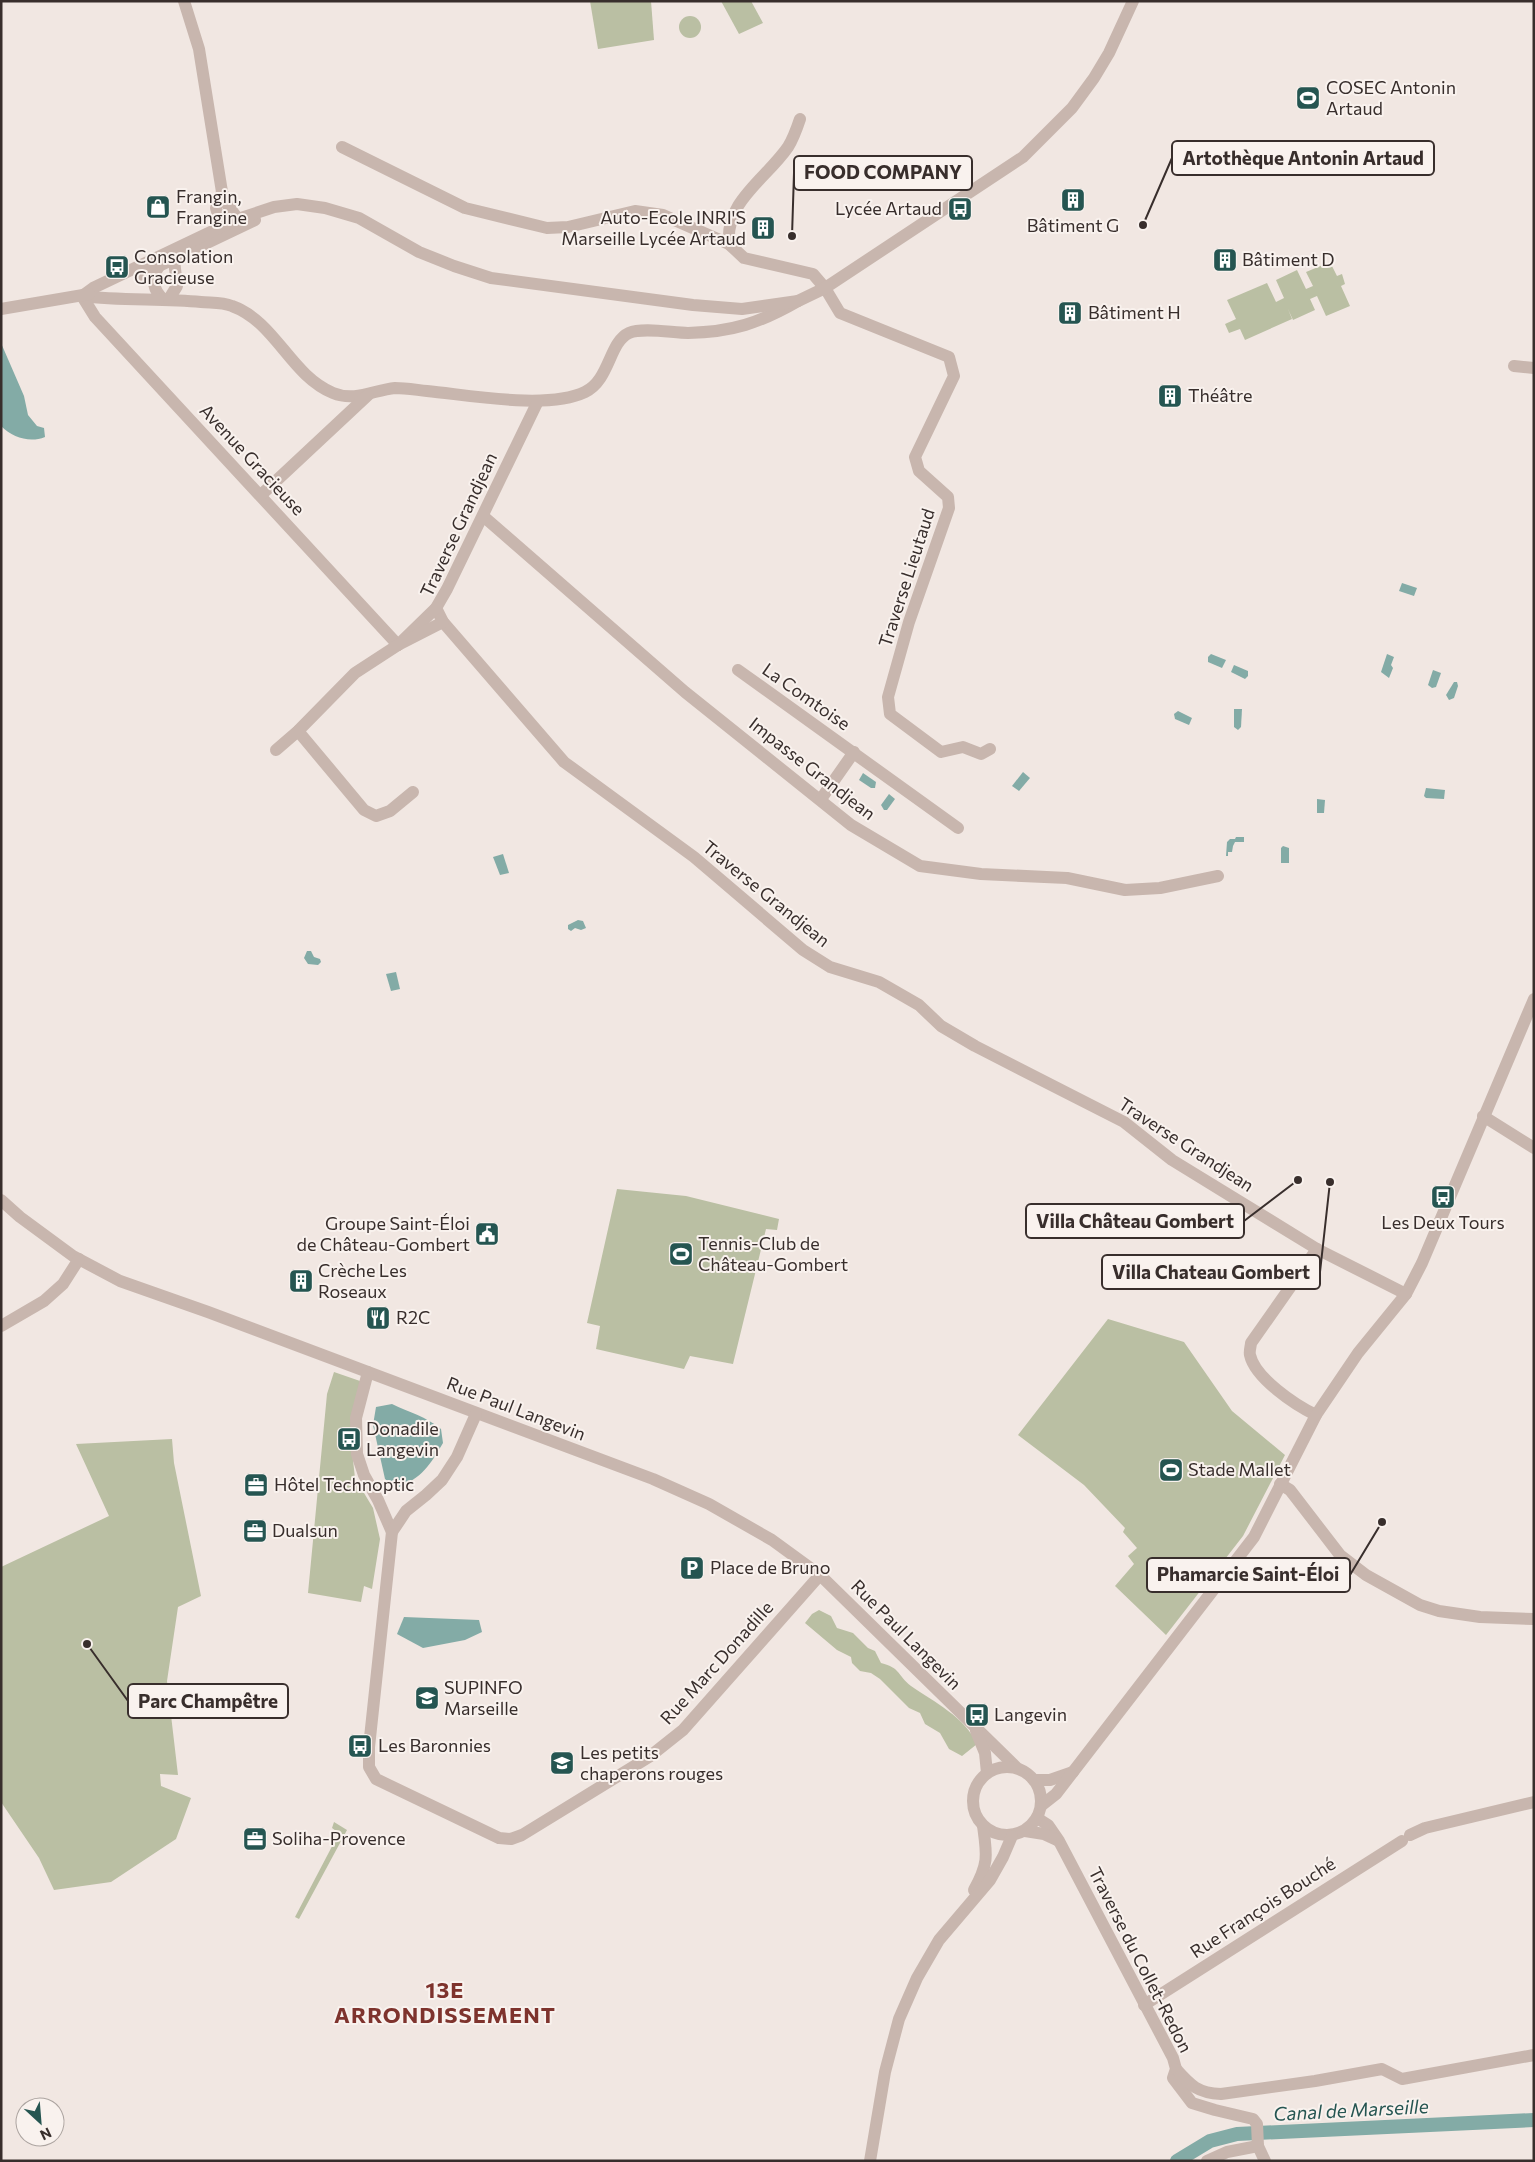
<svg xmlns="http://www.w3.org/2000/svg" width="1535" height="2162" font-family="Commissioner,sans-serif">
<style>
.green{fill:#babfa3}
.water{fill:#83aba6}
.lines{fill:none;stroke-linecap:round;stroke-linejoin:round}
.canal{stroke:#83aba6;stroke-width:14}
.minor{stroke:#c8b6ae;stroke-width:12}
.tertiary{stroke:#c8b6ae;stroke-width:12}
.labels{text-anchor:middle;stroke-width:4;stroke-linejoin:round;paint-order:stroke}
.poi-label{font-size:18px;fill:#382e2c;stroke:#f9f2ee;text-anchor:start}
.street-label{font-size:18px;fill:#382e2c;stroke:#f9f2ee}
.water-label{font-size:19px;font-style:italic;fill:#255551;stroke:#f9f2ee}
.district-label{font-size:22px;font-weight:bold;letter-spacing:1px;fill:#7e332d;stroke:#f9f2ee}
.leader{fill:none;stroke:#382e2c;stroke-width:2}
.callout-dot{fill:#382e2c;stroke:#f9f2ee;stroke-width:2}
.callout{fill:#f9f2ee;stroke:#382e2c;stroke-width:2}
.callout-label{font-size:19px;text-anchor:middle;font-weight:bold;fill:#382e2c}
</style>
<rect width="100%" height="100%" fill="#f1e7e2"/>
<!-- green -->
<g class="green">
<polygon points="590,1 651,1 654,40 598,49"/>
<polygon points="721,1 751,1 763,23 739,34"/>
<circle cx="690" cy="27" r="11"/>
<polygon points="1330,262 1337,276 1342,274 1345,284 1341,286 1350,306 1326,316 1317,296 1310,299 1315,310 1293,320 1288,309 1292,319 1245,340 1240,329 1229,333 1225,324 1236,319 1227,300 1267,283 1276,302 1284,298 1276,280 1297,270 1306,289 1313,286 1306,272"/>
<polygon points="617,1189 686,1196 779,1219 777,1230 766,1229 733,1364 690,1356 684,1369 596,1349 600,1326 587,1323"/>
<polygon points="1108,1319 1184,1342 1232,1411 1285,1455 1243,1536 1166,1635 1115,1586 1134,1564 1128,1556 1137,1548 1123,1532 1125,1528 1084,1485 1018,1435"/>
<polygon points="334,1372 360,1381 352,1451 355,1478 373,1508 380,1539 372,1589 364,1586 361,1602 308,1593 327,1394"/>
<polygon points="172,1439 174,1463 201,1596 178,1607 167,1681 178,1775 160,1774 161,1786 191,1798 176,1839 111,1882 54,1890 39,1858 1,1802 1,1567 109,1516 76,1444"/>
<path d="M819,1610L831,1616L837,1628L853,1633L868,1648L875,1651L881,1663C901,1668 897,1675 911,1686C934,1702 965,1717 977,1744L962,1756L949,1749L940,1733L925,1724L920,1713L909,1708L880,1679L871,1673L860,1671L852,1663L851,1657L837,1650L805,1623L812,1614Z"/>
<polygon points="334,1822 347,1830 299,1919 295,1917 339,1833 332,1828"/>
</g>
<!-- water -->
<g class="water">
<path d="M1,343L24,396L28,415L37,426L44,428L45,437C30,443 13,438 1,426Z"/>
<polygon points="1402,583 1417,588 1414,596 1399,591"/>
<polygon points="1211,654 1226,660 1222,668 1208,662 1208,657"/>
<polygon points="1387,654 1394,657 1391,665 1393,668 1389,678 1381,672"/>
<polygon points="1234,665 1248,671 1248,676 1245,679 1231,672"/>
<polygon points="1433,670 1441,673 1436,687 1432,688 1428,685"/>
<polygon points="1454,682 1457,682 1458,686 1454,698 1449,700 1446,695"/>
<polygon points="1234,709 1242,709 1241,727 1238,730 1234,727"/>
<polygon points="1178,711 1192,718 1189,725 1175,719 1174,714"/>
<polygon points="1023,772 1030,778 1019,791 1012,786"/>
<polygon points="863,773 876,782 875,788 871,788 859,780"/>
<polygon points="1426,788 1445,790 1444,799 1426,798 1424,796"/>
<polygon points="889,794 895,799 887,810 884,810 881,805"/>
<polygon points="1317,799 1325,800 1324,813 1317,813"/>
<polygon points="1236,837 1244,837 1244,842 1235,842 1233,846 1232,852 1228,852 1228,856 1226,856 1227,842 1230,839 1235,839"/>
<polygon points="1283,846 1289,848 1289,863 1281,863 1281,848"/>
<polygon points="503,854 509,873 500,875 493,857"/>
<polygon points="578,920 583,921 586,928 581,930 575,928 571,931 568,929 568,925"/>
<polygon points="307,951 311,951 314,957 320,959 321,962 318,965 308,964 304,958"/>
<polygon points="396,972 400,989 391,991 386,974"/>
<path d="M392,1404C411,1413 425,1416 441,1429L443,1443C430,1465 422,1478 397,1488L385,1479L373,1425L376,1407Z"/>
<polygon points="404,1617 479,1620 482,1632 465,1640 423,1648 397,1634"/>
</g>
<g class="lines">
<!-- canal -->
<polyline class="canal" points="1177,2161 1210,2141 1237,2134 1534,2120"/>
<!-- minor -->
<g class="minor">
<polyline points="184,1 199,49 222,192 227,204 238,219"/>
<path d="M800,119C797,128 793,139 788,147C766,179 725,201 729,244L744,258L813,274L825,288L840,313L949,357L954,376L915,457L919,471L948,497L949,508L909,622L888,697L890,714L941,752L963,747L981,754L990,749"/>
<polyline points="342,147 465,208 547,228 568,227 635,211 663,215 729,244"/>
<polyline points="221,226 216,208 222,192"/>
<path d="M156,262L158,268C150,278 154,291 163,299"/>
<path d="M82,296C122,301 161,298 201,302C212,303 222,302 232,306C276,322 290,375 333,393C355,402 374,390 395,388C405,388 417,390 427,391C469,395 547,410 585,392C610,380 609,342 629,333C643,327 673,333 688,333C732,332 760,323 798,301"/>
<polyline points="82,296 95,317 398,645"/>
<polyline points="169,299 177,286 174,260"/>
<polyline points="1514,366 1534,368"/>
<polyline points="261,495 368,395"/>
<polyline points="483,516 685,692 851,825 920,866 981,874 1067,878 1125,890 1160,888 1218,876"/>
<polyline points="436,608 443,622 564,762 694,857 803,950 830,967 879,982 919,1005 941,1026 975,1046 1124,1122 1172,1160 1317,1249 1406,1294"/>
<polyline points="398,645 436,608 447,589 538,401"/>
<polyline points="738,670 958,828"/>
<polyline points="298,731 364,810 376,816 390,811 413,792"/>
<polyline points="276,750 298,731 355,673 398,645 443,622"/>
<polyline points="821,799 854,752"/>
<polyline points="1483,1116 1534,1148"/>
<polyline points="1,1200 20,1217 73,1256 120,1281 208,1312 653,1479 709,1504 772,1540 820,1575 1016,1767"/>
<polyline points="1,1326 44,1301 63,1284 79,1259"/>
<polyline points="368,1372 356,1418 357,1454 364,1475 378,1500 392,1532"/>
<polyline points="476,1414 457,1457 442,1480 426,1495 406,1511 392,1532 369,1747 369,1767 376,1779 499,1838 511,1839 522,1835 649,1757 683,1730 820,1575"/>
<path d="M1316,1415C1295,1405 1255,1378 1250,1355C1249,1351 1251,1346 1251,1343L1317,1249"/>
<polyline points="1280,1484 1290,1490 1340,1555 1366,1575 1420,1605 1439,1611 1480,1617 1534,1619"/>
<polyline points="976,1731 985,1753 987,1773"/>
<polyline points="1037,1818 1048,1825 1059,1841 1173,2058 1176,2069 1173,2078 1192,2103 1215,2110 1253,2119 1257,2124 1258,2146 1265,2161"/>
<polyline points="1025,1831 1044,1834 1057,1840"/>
<polyline points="1410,1835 1425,1828 1534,1802"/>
<polyline points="1144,2005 1402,1841"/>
<path d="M1176,2069C1191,2086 1198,2093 1221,2094L1315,2081L1382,2069L1402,2079L1534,2055"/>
<polyline points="1207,2161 1227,2152 1258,2146"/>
</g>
<!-- tertiary -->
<g class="tertiary">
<polyline points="140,275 255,220"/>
<polyline points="82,296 93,288 238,219 274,207 297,204 325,208 359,218 419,252 454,266 491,278 693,305 742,309 798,301 825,288 1023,157 1072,108 1094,78 1109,53 1133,1"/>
<polyline points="1,309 89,294"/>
<circle cx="1007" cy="1801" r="34"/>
<polyline points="1034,1780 1050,1780 1073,1772"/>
<polyline points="1042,1805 1056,1794 1254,1537 1316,1415 1358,1353 1406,1294 1422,1263 1534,999"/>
<path d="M974,1890C989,1863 987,1855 983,1826"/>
<polyline points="870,2161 885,2072 899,2019 917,1978 939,1940 990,1880 1003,1857 1012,1836"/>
</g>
</g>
<!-- icons -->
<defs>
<symbol id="stadium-square" viewBox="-11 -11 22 22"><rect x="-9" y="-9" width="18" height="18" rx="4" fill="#255551" stroke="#f9f2ee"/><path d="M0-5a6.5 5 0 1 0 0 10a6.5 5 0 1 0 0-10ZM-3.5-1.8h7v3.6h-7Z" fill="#fff"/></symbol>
<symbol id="building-square" viewBox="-11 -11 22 22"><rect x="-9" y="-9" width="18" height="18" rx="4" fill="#255551" stroke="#f9f2ee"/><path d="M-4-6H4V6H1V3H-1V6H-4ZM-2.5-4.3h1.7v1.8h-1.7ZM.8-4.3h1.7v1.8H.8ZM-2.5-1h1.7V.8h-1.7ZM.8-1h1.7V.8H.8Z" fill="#fff"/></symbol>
<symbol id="shop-square" viewBox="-11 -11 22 22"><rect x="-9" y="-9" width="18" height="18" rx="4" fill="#255551" stroke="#f9f2ee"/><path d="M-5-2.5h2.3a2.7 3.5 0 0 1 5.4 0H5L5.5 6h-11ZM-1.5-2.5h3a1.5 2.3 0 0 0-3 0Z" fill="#fff"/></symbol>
<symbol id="bus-square" viewBox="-11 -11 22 22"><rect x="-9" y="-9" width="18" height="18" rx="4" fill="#255551" stroke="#f9f2ee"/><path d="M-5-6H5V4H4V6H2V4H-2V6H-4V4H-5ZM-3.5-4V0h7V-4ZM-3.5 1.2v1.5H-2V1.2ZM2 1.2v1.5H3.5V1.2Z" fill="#fff"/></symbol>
<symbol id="civic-square" viewBox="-11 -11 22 22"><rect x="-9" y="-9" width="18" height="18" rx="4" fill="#255551" stroke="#f9f2ee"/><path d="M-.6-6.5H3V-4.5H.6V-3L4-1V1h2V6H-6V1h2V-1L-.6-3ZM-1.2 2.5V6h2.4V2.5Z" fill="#fff"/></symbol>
<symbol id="restaurant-square" viewBox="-11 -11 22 22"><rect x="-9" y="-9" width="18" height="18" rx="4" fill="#255551" stroke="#f9f2ee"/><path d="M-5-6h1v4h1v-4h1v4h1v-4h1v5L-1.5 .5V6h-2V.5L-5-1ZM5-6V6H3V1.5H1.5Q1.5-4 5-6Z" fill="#fff"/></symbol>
<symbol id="office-square" viewBox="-11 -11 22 22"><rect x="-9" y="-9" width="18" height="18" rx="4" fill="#255551" stroke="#f9f2ee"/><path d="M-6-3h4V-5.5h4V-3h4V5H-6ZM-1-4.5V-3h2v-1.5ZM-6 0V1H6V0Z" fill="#fff"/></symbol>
<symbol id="parking-square" viewBox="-11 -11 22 22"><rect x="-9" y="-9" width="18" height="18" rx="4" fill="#255551" stroke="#f9f2ee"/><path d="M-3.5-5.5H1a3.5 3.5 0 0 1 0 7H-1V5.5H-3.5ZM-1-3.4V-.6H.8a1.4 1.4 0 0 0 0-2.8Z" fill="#fff"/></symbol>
<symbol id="university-square" viewBox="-11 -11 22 22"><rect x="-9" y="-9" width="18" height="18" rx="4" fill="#255551" stroke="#f9f2ee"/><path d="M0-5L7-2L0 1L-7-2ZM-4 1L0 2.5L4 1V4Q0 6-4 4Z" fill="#fff"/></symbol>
<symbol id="school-square" viewBox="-11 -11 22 22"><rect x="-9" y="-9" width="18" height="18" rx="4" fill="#255551" stroke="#f9f2ee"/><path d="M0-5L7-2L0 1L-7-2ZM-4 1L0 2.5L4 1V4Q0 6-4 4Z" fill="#fff"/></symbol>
</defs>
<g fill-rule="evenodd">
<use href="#stadium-square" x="1294" y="84" width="28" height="28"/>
<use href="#building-square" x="1059" y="186" width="28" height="28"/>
<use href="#shop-square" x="144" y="193" width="28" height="28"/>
<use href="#bus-square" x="946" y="195" width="28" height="28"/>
<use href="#building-square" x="749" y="214" width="28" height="28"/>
<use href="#building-square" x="1211" y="246" width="28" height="28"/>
<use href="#bus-square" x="103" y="253" width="28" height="28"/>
<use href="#building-square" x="1056" y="299" width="28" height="28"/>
<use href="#building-square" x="1156" y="382" width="28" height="28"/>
<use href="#bus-square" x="1429" y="1183" width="28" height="28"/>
<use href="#civic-square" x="473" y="1220" width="28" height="28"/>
<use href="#stadium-square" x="667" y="1240" width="28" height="28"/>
<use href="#building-square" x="287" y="1267" width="28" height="28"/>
<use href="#restaurant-square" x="364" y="1304" width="28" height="28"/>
<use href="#bus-square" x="335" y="1425" width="28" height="28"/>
<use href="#stadium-square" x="1157" y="1456" width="28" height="28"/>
<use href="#office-square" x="242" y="1471" width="28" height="28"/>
<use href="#office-square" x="241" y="1517" width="28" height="28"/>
<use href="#parking-square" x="678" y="1554" width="28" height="28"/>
<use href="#university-square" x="413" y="1684" width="28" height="28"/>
<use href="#bus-square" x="963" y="1701" width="28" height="28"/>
<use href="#bus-square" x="346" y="1732" width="28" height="28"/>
<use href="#school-square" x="548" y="1749" width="28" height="28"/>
<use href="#office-square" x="241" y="1825" width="28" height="28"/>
</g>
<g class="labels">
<!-- poi labels -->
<g class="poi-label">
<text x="1326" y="94">COSEC Antonin<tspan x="1326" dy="21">Artaud</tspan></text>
<text x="176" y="203">Frangin,<tspan x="176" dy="21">Frangine</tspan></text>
<text x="942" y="215" text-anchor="end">Lycée Artaud</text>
<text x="746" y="224" text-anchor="end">Auto-Ecole INRI'S<tspan x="746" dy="21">Marseille Lycée Artaud</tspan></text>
<text x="1073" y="232" text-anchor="middle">Bâtiment G</text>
<text x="134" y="263">Consolation<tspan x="134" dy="21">Gracieuse</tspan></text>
<text x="1242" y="266">Bâtiment D</text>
<text x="1088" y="319">Bâtiment H</text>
<text x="1188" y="402">Théâtre</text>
<text x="1443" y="1229" text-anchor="middle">Les Deux Tours</text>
<text x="470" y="1230" text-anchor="end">Groupe Saint-Éloi<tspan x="470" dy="21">de Château-Gombert</tspan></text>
<text x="698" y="1250">Tennis-Club de<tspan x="698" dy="21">Château-Gombert</tspan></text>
<text x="318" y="1277">Crèche Les<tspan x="318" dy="21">Roseaux</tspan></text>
<text x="396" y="1324">R2C</text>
<text x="366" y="1435">Donadile<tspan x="366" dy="21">Langevin</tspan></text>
<text x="1188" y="1476">Stade Mallet</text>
<text x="274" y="1491">Hôtel Technoptic</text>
<text x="272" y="1537">Dualsun</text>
<text x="710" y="1574">Place de Bruno</text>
<text x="444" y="1694">SUPINFO<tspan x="444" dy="21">Marseille</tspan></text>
<text x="994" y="1721">Langevin</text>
<text x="378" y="1752">Les Baronnies</text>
<text x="580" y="1759">Les petits<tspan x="580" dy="21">chaperons rouges</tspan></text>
<text x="272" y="1845">Soliha-Provence</text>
</g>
<!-- street labels -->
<g class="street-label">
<text transform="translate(252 460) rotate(47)" y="6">Avenue Gracieuse</text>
<text transform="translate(459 525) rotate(-65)" y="6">Traverse Grandjean</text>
<text transform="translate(907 578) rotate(-72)" y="6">Traverse Lieutaud</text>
<text transform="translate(806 697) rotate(35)" y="6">La Comtoise</text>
<text transform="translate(812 769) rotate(38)" y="6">Impasse Grandjean</text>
<text transform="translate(766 894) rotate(39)" y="6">Traverse Grandjean</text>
<text transform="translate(1186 1145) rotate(33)" y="6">Traverse Grandjean</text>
<text transform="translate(516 1409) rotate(21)" y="6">Rue Paul Langevin</text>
<text transform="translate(906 1635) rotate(45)" y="6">Rue Paul Langevin</text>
<text transform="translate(717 1663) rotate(-48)" y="6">Rue Marc Donadille</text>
<text transform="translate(1263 1908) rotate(-33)" y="6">Rue François Bouché</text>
<text transform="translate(1140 1960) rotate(63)" y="6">Traverse du Collet-Redon</text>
</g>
<!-- water labels -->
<g class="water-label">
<text transform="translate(1351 2110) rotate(-3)" y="7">Canal de Marseille</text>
</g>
<!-- district labels -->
<g class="district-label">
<text x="445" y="1998">13E<tspan x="445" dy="25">ARRONDISSEMENT</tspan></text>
</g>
</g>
<!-- callouts -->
<path class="leader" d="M1143 225L1172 158M792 236L794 173M1298 1180L1244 1221M1330 1182L1320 1272M1382 1522L1350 1575M87 1644L128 1701"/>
<g class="callout-dot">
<circle cx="1143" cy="225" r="5"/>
<circle cx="792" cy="236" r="5"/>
<circle cx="1298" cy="1180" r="5"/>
<circle cx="1330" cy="1182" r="5"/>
<circle cx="1382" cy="1522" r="5"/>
<circle cx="87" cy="1644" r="5"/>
</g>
<g class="callout">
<rect x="1172" y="141" width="262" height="34" rx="5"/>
<rect x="794" y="156" width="178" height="34" rx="5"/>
<rect x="1026" y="1204" width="218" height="34" rx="5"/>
<rect x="1102" y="1255" width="218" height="34" rx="5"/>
<rect x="1147" y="1558" width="203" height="34" rx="5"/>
<rect x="128" y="1684" width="160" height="34" rx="5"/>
</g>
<g class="callout-label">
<text x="1303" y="165">Artothèque Antonin Artaud</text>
<text x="883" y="179">FOOD COMPANY</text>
<text x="1135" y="1228">Villa Château Gombert</text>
<text x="1211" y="1279">Villa Chateau Gombert</text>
<text x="1248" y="1581">Phamarcie Saint-Éloi</text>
<text x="208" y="1708">Parc Champêtre</text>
</g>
<!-- border -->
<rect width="1535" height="2162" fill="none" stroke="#382e2c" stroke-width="5"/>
<!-- north arrow -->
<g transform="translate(40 2122) rotate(154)"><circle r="24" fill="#f9f2ee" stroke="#aca4a0"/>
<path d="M0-4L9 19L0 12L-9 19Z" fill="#255551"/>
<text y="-8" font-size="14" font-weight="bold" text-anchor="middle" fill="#382e2c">N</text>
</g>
</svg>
